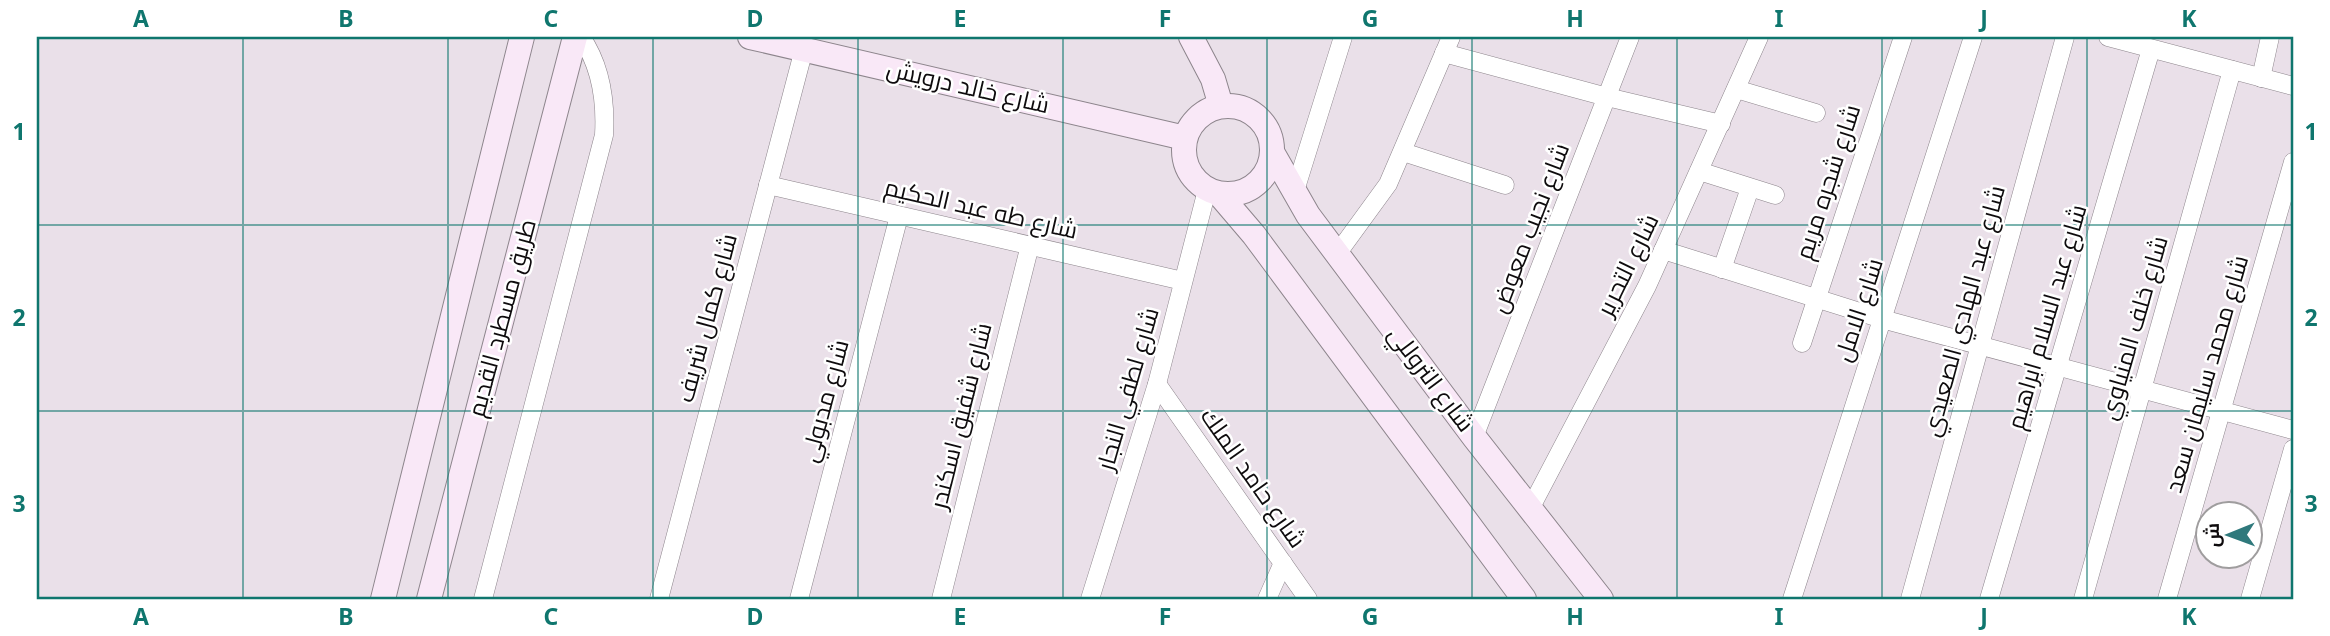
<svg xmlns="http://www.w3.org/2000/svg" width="2330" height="636" font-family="'Noto Sans',Cairo,sans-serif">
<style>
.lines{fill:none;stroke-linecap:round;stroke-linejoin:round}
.street-casing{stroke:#8d858c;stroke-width:19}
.secondary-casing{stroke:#8d858c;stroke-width:26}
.street{stroke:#fff;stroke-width:18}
.secondary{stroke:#f9e8f7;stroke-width:24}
.grid{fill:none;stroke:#0f766e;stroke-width:2;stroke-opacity:0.55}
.labels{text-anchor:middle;stroke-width:5;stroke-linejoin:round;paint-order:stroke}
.street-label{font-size:24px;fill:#0e0b0d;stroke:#fff}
.neatline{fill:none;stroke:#0f766e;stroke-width:2.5}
.grid-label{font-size:23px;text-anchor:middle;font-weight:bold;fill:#0f766e}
</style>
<rect width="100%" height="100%" fill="#eae0e9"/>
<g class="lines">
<defs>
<g id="street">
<polyline points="2108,37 2293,86"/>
<polyline points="1444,53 1607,97 1721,124"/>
<polyline points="2261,78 2270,37"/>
<polyline points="1736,89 1816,113"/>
<polyline points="1403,152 1505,185"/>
<polyline points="1699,171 1775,195"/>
<polyline points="768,185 1183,281"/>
<polyline points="1294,194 1343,37"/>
<polyline points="1663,250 1882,319 2293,430"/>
<polyline points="1337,254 1388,184 1451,37"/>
<polyline points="1722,269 1750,188"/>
<polyline points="1802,343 1903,37"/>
<polyline points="1157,384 1308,599"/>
<polyline points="1474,437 1630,37"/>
<polyline points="1530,509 1647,286 1759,37"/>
<path d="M483,599L604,135C606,100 601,66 581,37"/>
<polyline points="659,599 804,49"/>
<polyline points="799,599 899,216"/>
<polyline points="941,599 1030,245"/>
<polyline points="1090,599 1157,384 1207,190"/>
<polyline points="1267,599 1283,563"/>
<polyline points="1792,599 1973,37"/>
<polyline points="1910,599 2065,37"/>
<polyline points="1989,599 2151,49"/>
<polyline points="2083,599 2232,70"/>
<polyline points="2167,599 2293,162"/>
<polyline points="2250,599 2293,449"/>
</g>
<g id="secondary">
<polyline points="750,37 1185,138"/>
<polyline points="1191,37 1213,79 1221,106"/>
<circle cx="1228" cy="150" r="44"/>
<polyline points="1272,152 1308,215 1474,437 1601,599"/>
<polyline points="1219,194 1254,235 1524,599"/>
<polyline points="383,599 522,37"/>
<polyline points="429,599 575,37"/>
</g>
</defs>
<!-- street casing -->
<use href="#street" class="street-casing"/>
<!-- secondary casing -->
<use href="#secondary" class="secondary-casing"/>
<!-- street -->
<use href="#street" class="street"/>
<!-- secondary -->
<use href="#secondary" class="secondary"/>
</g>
<!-- grid -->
<path class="grid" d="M243,37V599M448,37V599M653,37V599M858,37V599M1063,37V599M1267,37V599M1472,37V599M1677,37V599M1882,37V599M2087,37V599M37,225H2293M37,411H2293"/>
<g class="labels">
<!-- street labels -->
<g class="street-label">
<text transform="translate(968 87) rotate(13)" y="8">شارع خالد درويش</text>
<text transform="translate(1828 182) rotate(-72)" y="8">شارع شجره مريم</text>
<text transform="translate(981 209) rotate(13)" y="8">شارع طه عبد الحكيم</text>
<text transform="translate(1530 228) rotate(-69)" y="8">شارع نجيب معوض</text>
<text transform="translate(1628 265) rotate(-64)" y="8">شارع التحرير</text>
<text transform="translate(1859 310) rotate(-72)" y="8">شارع الامل</text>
<text transform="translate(1964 311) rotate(-75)" y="8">شارع عبد الهادي الصعيدي</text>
<text transform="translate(2047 317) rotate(-74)" y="8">شارع عبد السلام ابراهيم</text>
<text transform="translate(502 318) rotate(-75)" y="8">طريق مسطرد القديم</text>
<text transform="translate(707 318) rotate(-75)" y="8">شارع كمال شريف</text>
<text transform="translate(2134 328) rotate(-74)" y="8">شارع خلف المنياوي</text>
<text transform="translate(2207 374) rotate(-74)" y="8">شارع محمد سليمان سعد</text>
<text transform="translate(1431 379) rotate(53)" y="8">شارع التروللي</text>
<text transform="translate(1128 389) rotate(-74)" y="8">شارع لطفي النجار</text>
<text transform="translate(825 401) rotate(-75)" y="8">شارع مدبولي</text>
<text transform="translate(961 416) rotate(-76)" y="8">شارع شفيق اسكندر</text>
<text transform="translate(1253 478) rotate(55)" y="8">شارع حامد الملك</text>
</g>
</g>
<!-- border -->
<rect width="2330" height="636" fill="none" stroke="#ffffff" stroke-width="77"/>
<!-- north arrow -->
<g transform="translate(2229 535) rotate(269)"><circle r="33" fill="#ffffff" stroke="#9f9d9e" stroke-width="2"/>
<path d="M0-5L12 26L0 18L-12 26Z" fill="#2f797c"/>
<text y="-10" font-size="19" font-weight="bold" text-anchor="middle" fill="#0e0b0d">ش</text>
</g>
<rect x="38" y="38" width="2254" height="560" class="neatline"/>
<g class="grid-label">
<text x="141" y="27">A</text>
<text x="346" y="27">B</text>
<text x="551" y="27">C</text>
<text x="755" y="27">D</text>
<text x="960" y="27">E</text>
<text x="1165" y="27">F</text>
<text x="1370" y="27">G</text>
<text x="1575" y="27">H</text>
<text x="1779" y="27">I</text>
<text x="1984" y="27">J</text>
<text x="2189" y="27">K</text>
<text x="19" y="140">1</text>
<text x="2311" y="140">1</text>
<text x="19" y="326">2</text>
<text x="2311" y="326">2</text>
<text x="19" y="512">3</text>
<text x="2311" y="512">3</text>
<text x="141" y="625">A</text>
<text x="346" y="625">B</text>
<text x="551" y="625">C</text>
<text x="755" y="625">D</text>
<text x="960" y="625">E</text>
<text x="1165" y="625">F</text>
<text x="1370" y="625">G</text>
<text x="1575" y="625">H</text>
<text x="1779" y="625">I</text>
<text x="1984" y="625">J</text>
<text x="2189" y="625">K</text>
</g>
</svg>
